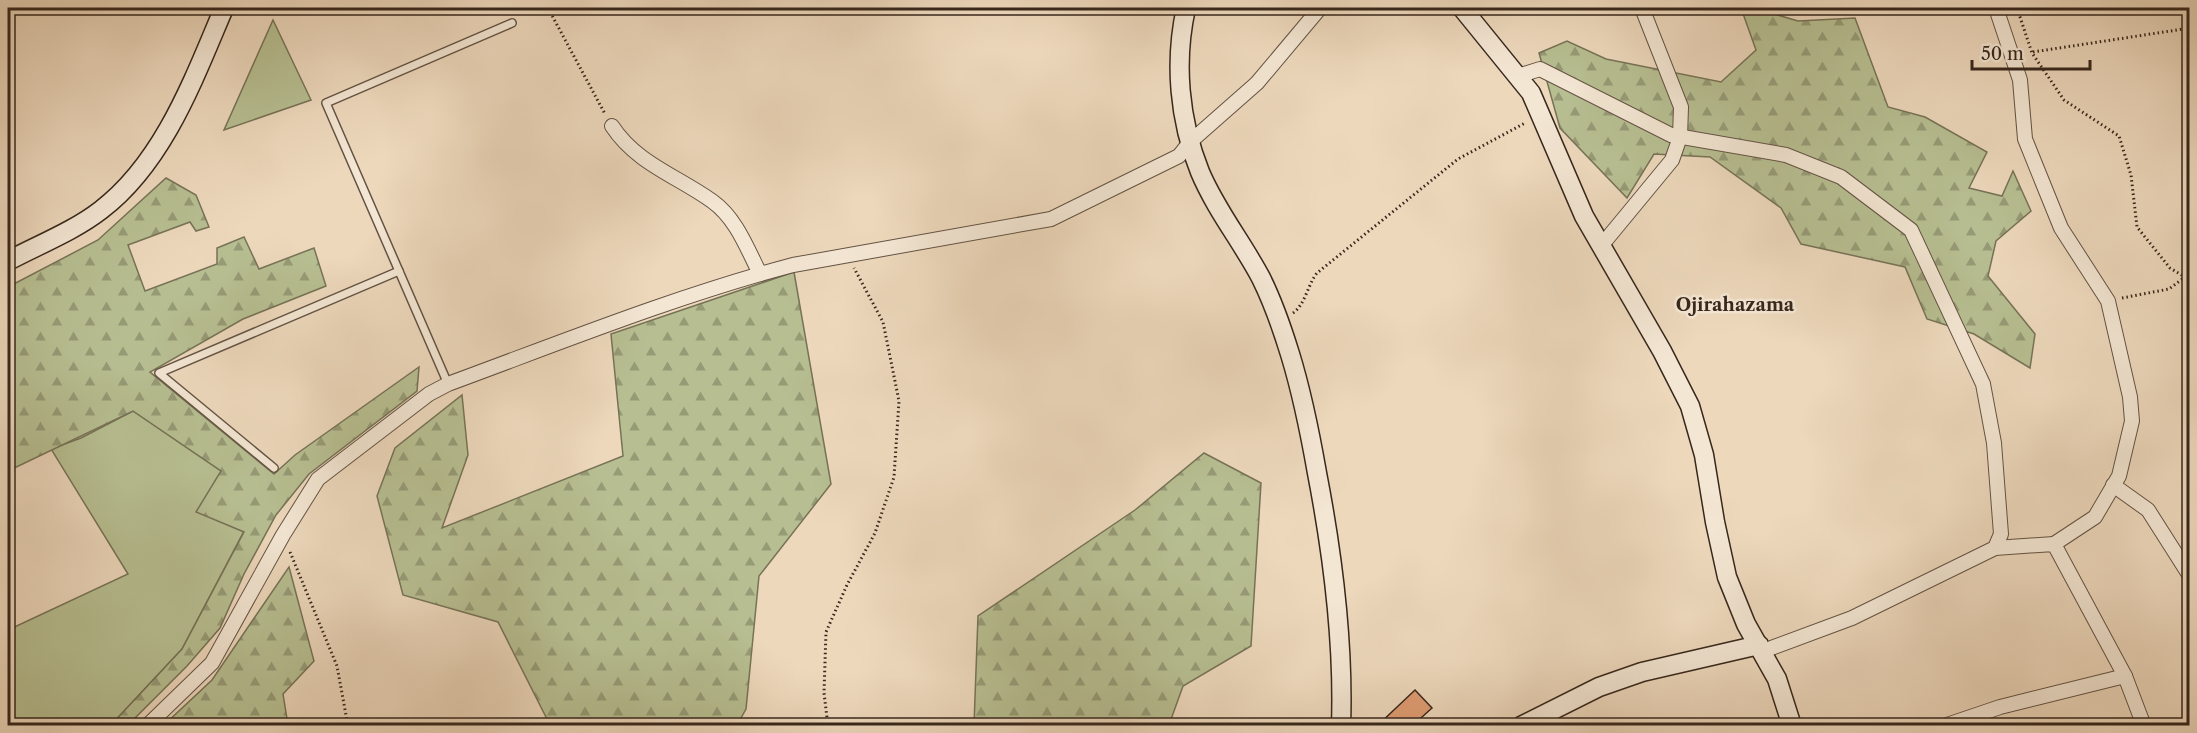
<svg xmlns="http://www.w3.org/2000/svg" width="2197" height="733" font-family="'Libre Caslon Text',serif">
<style>
.grass{fill:#b7bf92;stroke:#777357;stroke-width:1.5}
.forest{fill:url(#forest-firs);stroke:#777357;stroke-width:1.5}
.building{fill:#e09c73;stroke:#37271c;stroke-width:1.5}
.lines{fill:none;stroke-linecap:round;stroke-linejoin:round}
.lane-casing{stroke:#645344;stroke-width:10}
.street-casing{stroke:#645344;stroke-width:16}
.secondary-casing{stroke:#37271c;stroke-width:21}
.path{stroke:#37271c;stroke-width:3;stroke-dasharray:1.5 3;stroke-linecap:butt}
.lane{stroke:#f3e6d3;stroke-width:7}
.street{stroke:#f3e6d3;stroke-width:14}
.secondary{stroke:#f3e6d3;stroke-width:18}
.labels{text-anchor:middle;stroke-width:5;stroke-linejoin:round;paint-order:stroke}
.quarter-label{font-size:18px;font-weight:bold;fill:#37271c;stroke:#f3e6d3}
</style>
<defs>
<pattern id="forest-firs" width="22" height="20" patternUnits="userSpaceOnUse" patternTransform="scale(1.5)"><rect width="22" height="20" fill="#b7bf92"/><path d="M5 1l3.5 6h-7zM16 11l3.5 6h-7z" fill="#969b76"/></pattern>
</defs>
<rect width="100%" height="100%" fill="#edd8bc"/>
<filter id="stains"><feTurbulence type="fractalNoise" baseFrequency=".00333" numOctaves="4"/><feColorMatrix values="0 0 0 0 .2 0 0 0 0 .09 0 0 0 0 .02 0 0 0 .5 -.17"/></filter>
<radialGradient id="worn" r=".72"><stop offset=".6" stop-color="#630" stop-opacity="0"/><stop offset="1" stop-color="#630" stop-opacity=".3"/></radialGradient>
<!-- grass -->
<g class="grass">
<polygon points="273,20 311,100 224,130"/>
<polygon points="133,411 221,471 244,531 182,649 111,725 8,725 8,630 128,574 51,449 81,438"/>
</g>
<!-- forest -->
<g class="forest">
<polygon points="1741,8 1763,8 1764,11 1798,21 1855,18 1888,107 1925,117 1987,152 1969,188 2002,196 2013,171 2031,211 1996,241 1988,276 2035,334 2030,368 1974,334 1927,319 1905,267 1801,244 1781,208 1710,157 1654,154 1627,198 1560,128 1539,53 1567,41 1606,59 1721,82 1756,50"/>
<polygon points="166,178 196,195 209,227 196,231 190,222 128,245 145,291 217,264 217,248 244,237 259,269 314,248 326,286 243,319 150,372 274,474 295,455 419,367 417,391 309,474 276,515 244,574 220,628 187,666 128,725 111,725 182,649 244,532 196,512 221,471 133,411 8,471 8,287 98,240"/>
<polygon points="794,272 831,484 759,576 746,709 737,725 550,725 498,622 403,595 377,496 395,448 462,395 468,455 442,528 623,456 611,334"/>
<polygon points="1204,453 1261,483 1251,646 1183,686 1169,725 974,725 978,616 1135,510"/>
<polygon points="289,567 314,661 283,694 288,725 164,725 212,680"/>
</g>
<!-- building -->
<polygon class="building" points="1415,690 1432,708 1412,726 1377,726"/>
<g class="lines">
<defs>
<g id="lane">
<polyline points="448,384 326,103 512,23"/>
<polyline points="274,468 159,373 399,271"/>
</g>
<g id="street">
<polyline points="1996,8 2020,80 2025,139 2061,228 2108,301 2130,397 2132,421 2119,476 2095,517 2054,544"/>
<polyline points="1518,76 1540,69 1671,135 1786,155 1841,177 1911,230 1983,384 1994,443 2001,534 1995,548 1852,618 1763,651"/>
<path d="M612,126C636,163 677,176 712,201C736,218 747,248 760,274"/>
<polyline points="1601,246 1672,160 1680,137 1681,107 1642,8"/>
<polyline points="2113,485 2148,510 2190,576"/>
<polyline points="1995,548 2054,544 2125,676"/>
<path d="M147,726L212,663L283,535L318,479L429,394L448,384C562,342 676,296 793,265L1051,219L1179,156L1190,142L1257,83L1320,8"/>
<polyline points="1944,726 2000,707 2125,676 2144,726"/>
</g>
<g id="secondary">
<path d="M1186,8C1174,62 1179,120 1200,172C1216,210 1242,242 1261,278C1273,302 1282,328 1290,354C1302,393 1310,433 1317,473C1333,556 1344,641 1341,726"/>
<polyline points="1462,8 1531,93 1584,216 1662,351 1690,406 1704,455 1715,522 1727,577 1746,624 1777,679 1792,726"/>
<path d="M8,261C38,245 74,231 101,210C164,162 194,78 224,8"/>
<polyline points="1521,726 1599,687 1642,672 1759,645"/>
</g>
</defs>
<!-- lane casing -->
<use href="#lane" class="lane-casing"/>
<!-- street casing -->
<use href="#street" class="street-casing"/>
<!-- secondary casing -->
<use href="#secondary" class="secondary-casing"/>
<!-- path -->
<g class="path">
<polyline points="548,8 605,114"/>
<polyline points="2017,8 2032,53 2064,100 2119,136 2131,175 2137,227 2170,268 2185,277 2190,276"/>
<polyline points="2033,52 2190,28"/>
<polyline points="2122,298 2169,289 2185,277"/>
<path d="M1293,313C1305,305 1308,284 1317,273L1458,159L1525,123"/>
<polyline points="290,552 337,666 348,726"/>
<polyline points="828,726 824,693 826,632 847,585 875,533 894,477 899,401 883,322 854,268"/>
</g>
<!-- lane -->
<use href="#lane" class="lane"/>
<!-- street -->
<use href="#street" class="street"/>
<!-- secondary -->
<use href="#secondary" class="secondary"/>
</g>
<g class="labels">
<!-- quarter labels -->
<g class="quarter-label">
<text x="1735" y="311">Ojirahazama</text>
</g>
</g>
<!-- margin -->
<rect width="2197" height="733" fill="none" stroke="#edd8bc" stroke-width="30"/>
<rect x="9" y="9" width="2179" height="715" fill="none" stroke="#37271c" stroke-width="3"/>
<rect x="15" y="15" width="2167" height="703" fill="none" stroke="#37271c" stroke-width="1.5"/>
<!-- scale -->
<path d="M1972 60v9h118v-9" fill="none" stroke="#37271c" stroke-width="3"/>
<text x="1981" y="60" font-size="18" fill="#37271c" stroke="#f3e6d3" stroke-width="4.5" paint-order="stroke">50 m</text>
<rect width="100%" height="100%" filter="url(#stains)"/>
<rect width="100%" height="100%" fill="url(#worn)"/>
</svg>
